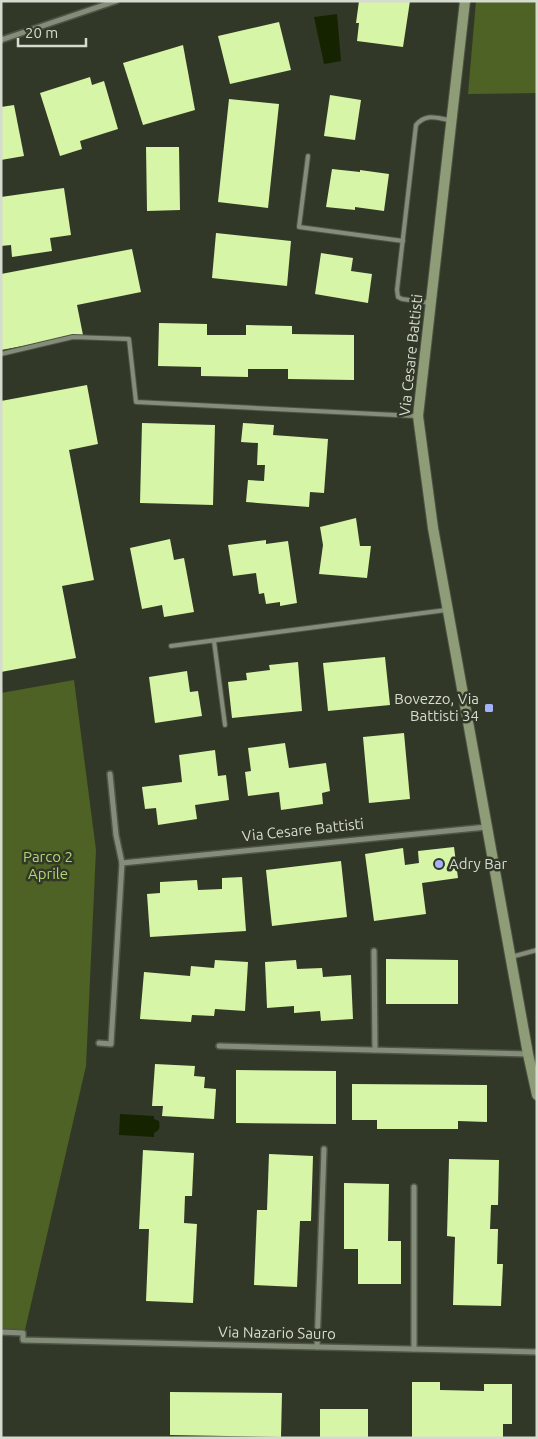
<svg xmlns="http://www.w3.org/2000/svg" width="538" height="1439" font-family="Ubuntu,sans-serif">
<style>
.green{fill:#4d6224}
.water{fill:#162300}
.building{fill:#d6f5a7}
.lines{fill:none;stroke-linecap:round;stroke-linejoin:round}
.lane-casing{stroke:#4e5446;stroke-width:6}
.street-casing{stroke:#4e5446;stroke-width:8}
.secondary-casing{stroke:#4e5446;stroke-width:12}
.lane{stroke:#848d79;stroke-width:4}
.street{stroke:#848d79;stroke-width:5}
.secondary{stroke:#8e9d77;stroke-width:10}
.poi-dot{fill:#a4b2fc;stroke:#323827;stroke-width:2}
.labels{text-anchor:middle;stroke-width:5;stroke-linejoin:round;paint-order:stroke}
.street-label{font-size:15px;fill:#d6dbd0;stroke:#323827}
.poi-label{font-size:15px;fill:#d6dbd0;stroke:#323827;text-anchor:end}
.park-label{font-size:15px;fill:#b2d771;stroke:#323827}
</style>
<rect width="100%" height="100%" fill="#323827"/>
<!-- green -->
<g class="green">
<polygon points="476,1 537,1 537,93 468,94"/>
<polygon points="74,680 96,850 86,1066 25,1330 1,1329 1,693"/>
</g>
<!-- water -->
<g class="water">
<polygon points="337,14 341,61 324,64 314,17"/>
<path d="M120,1114L154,1116V1119L159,1121C160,1128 160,1130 154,1133V1137L119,1135Z"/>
</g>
<!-- building -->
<g class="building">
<polygon points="359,1 410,1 403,47 357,41 359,23 356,23"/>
<polygon points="279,22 291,70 230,84 218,36"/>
<polygon points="183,45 195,110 143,125 123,63"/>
<polygon points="90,77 92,85 104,81 118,129 80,141 82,149 60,156 40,93"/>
<polygon points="330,95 361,100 355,140 324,136"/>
<polygon points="229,99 279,104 268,208 218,202"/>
<polygon points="14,105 24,156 1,160 1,107"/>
<polygon points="146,147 179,147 180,210 147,211"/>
<polygon points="332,169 360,172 360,170 389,174 384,211 355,207 355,210 326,207"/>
<polygon points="64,188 71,235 50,238 52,251 12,257 11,245 1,246 1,197"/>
<polygon points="216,233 291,241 287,286 212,278"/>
<polygon points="132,249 141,292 77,305 83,335 1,350 1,274"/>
<polygon points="321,253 353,258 351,271 372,274 368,303 315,294"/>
<polygon points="159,323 207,324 207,335 246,335 246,325 292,326 292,334 354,335 354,380 288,379 288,369 248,369 248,377 201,376 201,367 158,366"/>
<polygon points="87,385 98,444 69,450 94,580 62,586 76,658 1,672 1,401"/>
<polygon points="142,423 215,425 213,505 140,503"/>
<polygon points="243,423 274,425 273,435 328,439 324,493 310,492 309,507 246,502 248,480 264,481 265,465 257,465 258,443 241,442"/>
<polygon points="356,518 360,546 371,546 367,578 319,574 323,545 320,527"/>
<polygon points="170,539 174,560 184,558 194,612 164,617 162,605 142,609 130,548"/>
<polygon points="266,540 266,544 288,541 297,603 280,606 280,602 266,604 264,593 259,594 256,573 233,576 228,545"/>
<polygon points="385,657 390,705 328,711 323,663"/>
<polygon points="298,662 302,711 232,718 228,682 247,680 246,673 270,670 269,665"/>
<polygon points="187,671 190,692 198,691 202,716 155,723 149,677"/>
<polygon points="404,733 410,799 369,803 363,737"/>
<polygon points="285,743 289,768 326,763 330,791 322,793 323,804 281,810 279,792 248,796 245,772 251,771 248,748"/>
<polygon points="215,750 218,776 226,775 229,800 195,805 197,819 158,825 156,808 145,809 142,787 182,782 179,755"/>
<polygon points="454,847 458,878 422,883 426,914 374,921 365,854 403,848 405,865 419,863 418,851"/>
<polygon points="341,861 347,917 272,926 266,870"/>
<polygon points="242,877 246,931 150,937 147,894 160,893 160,882 197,880 198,890 222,889 222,878"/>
<polygon points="386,959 458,960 458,1004 386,1004"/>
<polygon points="215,960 248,962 245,1011 215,1009 214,1016 192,1015 191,1022 140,1019 144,972 190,976 191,966 214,968"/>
<polygon points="296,960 297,969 322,968 323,977 351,975 353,1019 321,1021 320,1011 294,1013 294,1006 267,1008 265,962"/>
<polygon points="155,1064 195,1066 194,1076 205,1077 204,1088 216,1089 214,1119 162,1116 163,1106 152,1106"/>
<polygon points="236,1070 336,1071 336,1124 236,1123"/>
<polygon points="352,1084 487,1085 487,1122 458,1121 458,1129 377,1129 377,1120 352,1120"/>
<polygon points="143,1150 194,1153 192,1196 185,1196 184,1223 197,1224 193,1303 146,1301 149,1229 139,1229"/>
<polygon points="269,1154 313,1156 311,1221 300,1221 297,1287 254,1285 257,1210 267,1210"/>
<polygon points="449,1159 499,1160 498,1205 491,1205 490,1229 498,1229 497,1264 503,1264 501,1306 453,1305 455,1237 447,1236"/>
<polygon points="344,1183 389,1184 388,1241 401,1241 401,1284 358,1284 358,1249 344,1249"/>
<polygon points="412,1382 440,1382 440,1390 484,1391 484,1384 512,1384 512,1424 503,1424 503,1438 412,1438"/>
<polygon points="170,1392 282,1393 281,1437 170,1435"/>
<rect x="320" y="1409" width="48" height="29"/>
</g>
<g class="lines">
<defs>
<g id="lane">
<polyline points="308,156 299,227 403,241"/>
<path d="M431,303L402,299L398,297L397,290L416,125C426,113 436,118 449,120"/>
<polyline points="1,354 73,337 129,339 136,402 416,416"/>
<polyline points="214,641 225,725"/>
<polyline points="171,646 446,610"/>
<polyline points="511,957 537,950"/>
</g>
<g id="street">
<polyline points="1,40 116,1"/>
<polyline points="122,863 487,827"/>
<polyline points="374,951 375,1050"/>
<polyline points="99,1043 111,1044 122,863 116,835 110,774"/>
<polyline points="219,1046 528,1054"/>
<polyline points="1,1332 23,1333 23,1340 537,1352"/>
<polyline points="317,1347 324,1149"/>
<polyline points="414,1349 414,1187"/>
</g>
<polyline id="secondary" points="465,1 418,416 433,528 528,1054 537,1095"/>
</defs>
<!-- lane casing -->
<use href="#lane" class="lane-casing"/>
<!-- street casing -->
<use href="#street" class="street-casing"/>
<!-- secondary casing -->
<use href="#secondary" class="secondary-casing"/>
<!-- lane -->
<use href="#lane" class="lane"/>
<!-- street -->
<use href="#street" class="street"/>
<!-- secondary -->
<use href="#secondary" class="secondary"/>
</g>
<!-- markers -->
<g class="poi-dot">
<rect x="484" y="703" width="10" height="10" rx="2.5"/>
<circle cx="439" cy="864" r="5"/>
</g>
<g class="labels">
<!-- street labels -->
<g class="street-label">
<text transform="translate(411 355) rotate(-84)" y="5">Via Cesare Battisti</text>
<text transform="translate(303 830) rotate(-6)" y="5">Via Cesare Battisti</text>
<text transform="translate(277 1333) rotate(1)" y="5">Via Nazario Sauro</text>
</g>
<!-- poi labels -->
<g class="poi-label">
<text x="479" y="704">Bovezzo, Via<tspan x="479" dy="17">Battisti 34</tspan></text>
<text x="449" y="869" text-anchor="start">Adry Bar</text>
</g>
<!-- park labels -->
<g class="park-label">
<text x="48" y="862">Parco 2<tspan x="48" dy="17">Aprile</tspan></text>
</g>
</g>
<!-- border -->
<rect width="538" height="1439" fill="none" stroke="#d6dbd0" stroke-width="5"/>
<!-- scale -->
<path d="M18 38v8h68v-8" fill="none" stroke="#d6dbd0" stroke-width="2.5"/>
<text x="25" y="38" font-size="15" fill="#d6dbd0" stroke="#323827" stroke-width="4" paint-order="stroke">20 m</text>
</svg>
